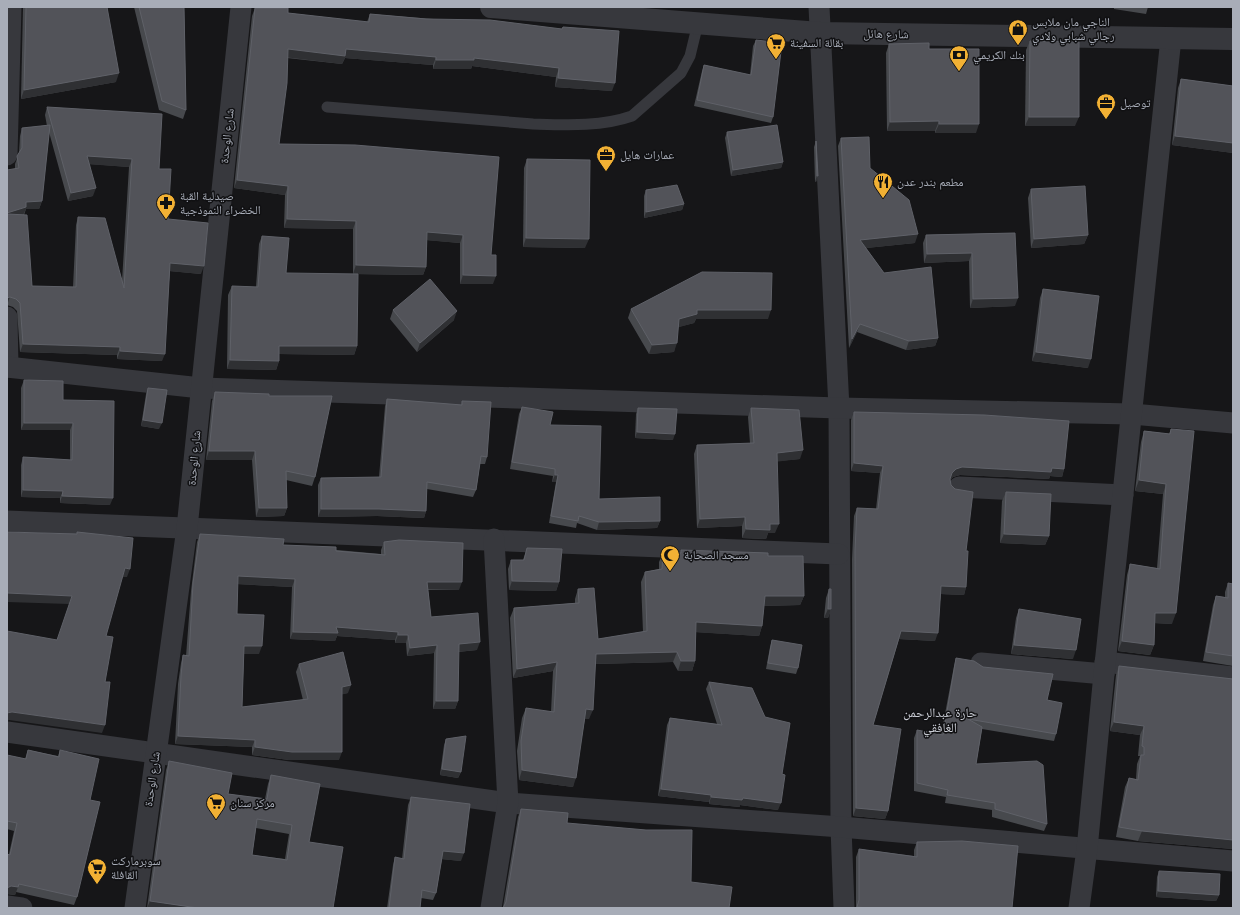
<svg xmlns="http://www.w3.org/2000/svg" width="1240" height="915" font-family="Montserrat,'Noto Naskh Arabic',sans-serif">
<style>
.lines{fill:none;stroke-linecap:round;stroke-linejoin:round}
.service{stroke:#37383d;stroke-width:11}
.minor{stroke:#37383d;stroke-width:21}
.tertiary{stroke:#37383d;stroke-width:22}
.wall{fill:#47494d;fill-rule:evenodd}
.shaded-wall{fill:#2f3033}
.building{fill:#525359;stroke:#5f6168;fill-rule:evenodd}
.labels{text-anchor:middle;stroke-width:3;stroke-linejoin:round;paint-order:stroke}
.poi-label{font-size:12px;fill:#a8adb8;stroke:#111113;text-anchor:start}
.street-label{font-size:12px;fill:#a8adb8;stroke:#111113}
.neighbourhood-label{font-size:13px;fill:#c9ccd4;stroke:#111113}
</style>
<rect width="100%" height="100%" fill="#161618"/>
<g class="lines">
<!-- service -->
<path class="service" d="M327,107L533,124C565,125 601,127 632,116L681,73L690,56L698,23"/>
<!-- minor -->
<g class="minor">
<polyline points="819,7 839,408 841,827 844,908"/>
<polyline points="7,155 11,7"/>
<polyline points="7,317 8,367"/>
<polyline points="7,367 201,388 839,408 1132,414 1233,423"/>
<polyline points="959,487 1123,495"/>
<polyline points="7,521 839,554"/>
<polyline points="1105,662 1233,677"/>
<polyline points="981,663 1104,674"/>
<polyline points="7,732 508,803 841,827 1233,861"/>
<polyline points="7,906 22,908"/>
<polyline points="135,908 187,528 241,7"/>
<polyline points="491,908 508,803 494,539"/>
<polyline points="1079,908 1087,849 1104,674 1171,38"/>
</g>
<!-- tertiary -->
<polyline class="tertiary" points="491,7 820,33 1233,39"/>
</g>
<!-- wall -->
<g class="wall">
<polygon points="23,7 107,7 116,82 21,99"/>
<polygon points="134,7 184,7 186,110 183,119 159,110"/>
<polygon points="1114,7 1148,7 1146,14 1114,9"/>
<polygon points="255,8 288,13 367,22 370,14 562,29 563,27 612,91 555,87 556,77 472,66 471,69 433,69 433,65 345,58 342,64 287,58 279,144 355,145 491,255 493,284 460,284 460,243 427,240 426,267 423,275 353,274 353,229 284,228 285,195 234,188 252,16"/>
<polygon points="756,40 773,117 771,123 694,106 702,71 704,65 750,75 753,46"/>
<polygon points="1030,41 1075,126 1025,126 1026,50"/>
<polygon points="889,44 929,49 976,133 935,133 935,131 887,131 886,53"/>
<polygon points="1181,79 1233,86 1233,153 1172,145 1178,88"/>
<path d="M47,107L159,169L168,219L201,274L170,271L162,361L117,359V355L20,352L17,311L13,307L7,305L15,169V164L19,153L20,136L22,128L47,126L45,115ZM49,132L68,201L93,196L90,164L129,167L122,281L78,217L76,225L73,287L32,286L24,215L26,209H39L42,201Z"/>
<polygon points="727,132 783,162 781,168 731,176 725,138"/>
<polygon points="841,138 870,168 915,243 866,248 884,273 938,338 935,346 906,350 857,332 849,348 838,146"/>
<polygon points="816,141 818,176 816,182 815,182 814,147"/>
<polygon points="527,159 585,248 523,247 524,168"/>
<polygon points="1031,189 1088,235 1084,244 1031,248 1028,198"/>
<polygon points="646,190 684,204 682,210 644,218 644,196"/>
<polygon points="1015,233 1015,306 970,308 969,261 924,263 923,243 926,235"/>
<polygon points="262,236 286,273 357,346 354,355 279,354 279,361 276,370 227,369 228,295 232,286 256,287 259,244"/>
<polygon points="1043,289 1088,368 1032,361 1040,298"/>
<polygon points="631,309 768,319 696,319 694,323 678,327 674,352 649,354 628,318"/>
<polygon points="393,310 454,320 417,352 390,319"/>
<polygon points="24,380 63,400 110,505 60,503 60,498 21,497 21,465 23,457 70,460 70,430 21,430 21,388"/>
<polygon points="148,388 159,429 141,426 146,394"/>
<polygon points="215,392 269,396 315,477 312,486 286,480 287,508 284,516 256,517 252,460 206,460 212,401"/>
<polygon points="387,399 461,405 462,401 487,457 485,464 480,464 476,490 473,497 427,489 426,511 424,518 377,516 318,517 318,485 321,478 379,477 385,406"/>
<polygon points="522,407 550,425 599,499 660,521 657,528 597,530 577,523 576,528 549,523 556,482 552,482 553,476 510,469 519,414"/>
<polygon points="638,408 673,440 635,438 636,414"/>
<polygon points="751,408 800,459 777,461 775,533 768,533 766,539 742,538 742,526 697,528 694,454 697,445 750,443 748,417"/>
<polygon points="854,412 1064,469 1062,477 1050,476 1049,479 960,475 953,477 950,480 966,551 966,587 964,595 941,594 935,641 899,639 873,725 888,811 885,819 853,816 852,559 854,516 857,508 876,509 880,473 851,471 851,420"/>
<polygon points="1171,429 1172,624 1155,623 1154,645 1150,655 1118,651 1127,575 1130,564 1157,568 1163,494 1135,491 1141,442 1144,431 1169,434"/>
<polygon points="1006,492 1049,536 1045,545 1000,543 1002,501"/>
<polygon points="200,534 283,545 381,554 381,550 384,542 459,590 428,590 431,617 477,650 458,652 458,701 455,709 433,709 434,653 407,656 406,643 395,643 395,640 337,636 335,641 290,639 292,587 237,584 237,614 259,654 244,654 242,707 303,700 296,672 299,664 348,693 342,694 339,760 289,760 252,755 252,747 175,744 178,684 181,663 183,655 186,656 191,591 197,542"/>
<polygon points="527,548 559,582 556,591 509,590 508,569 511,560 523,560"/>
<polygon points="681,550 768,556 804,596 800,605 764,606 762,626 759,636 696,632 695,661 692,671 678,671 673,662 595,664 589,719 585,719 573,787 519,780 517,751 522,718 526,708 551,712 553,671 513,678 510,618 514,608 575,603 575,599 578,589 598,639 643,632 641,582 645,572 659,569 659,562 663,553 680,553"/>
<polygon points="1228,583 1233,584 1233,666 1203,661 1213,605 1216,596 1225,597 1225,592"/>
<polygon points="829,589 831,609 828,618 824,618 826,598"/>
<polygon points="1019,609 1073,659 1011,654 1016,618"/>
<polygon points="772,640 798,668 796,674 766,669 770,647"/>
<polygon points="956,658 983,667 1047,700 1056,734 1054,741 982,729 976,764 1047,824 1044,831 992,817 992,810 945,803 946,797 914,791 914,738 917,730 941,735 954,666"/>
<polygon points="1119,666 1233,679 1233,849 1138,841 1116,837 1125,787 1129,778 1136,779 1137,764 1140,756 1138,756 1140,735 1110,731 1116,675"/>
<polygon points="709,682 782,774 778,810 740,805 740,807 709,804 709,802 658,796 667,725 670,718 717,724 706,689"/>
<polygon points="446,739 461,772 458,778 440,775 444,745"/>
<polygon points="28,750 58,756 60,750 90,800 77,897 74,905 16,892 15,895 7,894 7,854 9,854 14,831 7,829 7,755 25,759"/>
<path d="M169,761L228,794L265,799L268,784L271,775L309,842L333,908H147L166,770ZM256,828L289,834L285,859L252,855Z"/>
<polygon points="411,797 461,861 442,859 436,893 433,900 421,898 420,908 387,908 393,865 395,857 402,859 408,805"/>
<polygon points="521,809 567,823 691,882 503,907 518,817"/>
<polygon points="917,842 1012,908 856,908 856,857 859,849 914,856 914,850"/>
<polygon points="1159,871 1219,895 1216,901 1156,897 1157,877"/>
</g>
<!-- shaded-wall -->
<g class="shaded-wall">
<polygon points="288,49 346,49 436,57 433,65 345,58 342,64 284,57"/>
<polygon points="474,58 559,68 556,77 472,66 471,69 433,69 436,60"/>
<polygon points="119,73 116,82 21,99 24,90"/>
<polygon points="558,78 615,83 612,91 555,87"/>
<polygon points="1029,117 1079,117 1075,126 1025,126"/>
<polygon points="939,121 935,131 887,131 890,122"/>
<polygon points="939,124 979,124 976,133 935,133"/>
<polygon points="1175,136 1233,143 1233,153 1172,145"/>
<polygon points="87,156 132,159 129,167 85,164"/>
<polygon points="783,162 781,168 731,176 733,170"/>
<polygon points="817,176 818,176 816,182 815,182"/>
<polygon points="237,180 288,186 285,195 234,188"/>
<polygon points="96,188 93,196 68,201 71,193"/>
<polygon points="42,201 39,209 26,209 23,215 7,220 7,213 26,202"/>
<polygon points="684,204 682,210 644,218 646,212"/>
<polygon points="287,219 356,221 353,229 284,228"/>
<polygon points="427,232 463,235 460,243 424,240"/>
<polygon points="918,234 915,243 857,249 860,240"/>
<polygon points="1088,235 1084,244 1031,248 1034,239"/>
<polygon points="526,238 589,239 585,248 523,247"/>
<polygon points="972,253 969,261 924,263 927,254"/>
<polygon points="170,263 204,266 201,274 168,271"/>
<polygon points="356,265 426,267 423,275 353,274"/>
<polygon points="463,275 496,276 493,284 460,284"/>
<polygon points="10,297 7,305 7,298"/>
<polygon points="1018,298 1015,306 970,308 973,299"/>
<polygon points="697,310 771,310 768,319 696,319 694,323 676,328 679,319"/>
<polygon points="457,311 454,320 417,352 420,343"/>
<polygon points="860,324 857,332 849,348 852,339"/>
<polygon points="938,338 935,346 906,350 909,341"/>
<polygon points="677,343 674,352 649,354 652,345"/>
<polygon points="23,344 120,347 117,355 20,352"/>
<polygon points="279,346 357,346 354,355 276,354"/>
<polygon points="120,351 165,354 162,361 117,359"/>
<polygon points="1036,352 1091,359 1088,368 1032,361"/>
<polygon points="230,360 279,361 276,370 227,369"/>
<polygon points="143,420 162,423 159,429 141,426"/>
<polygon points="24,423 73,423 70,430 21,430"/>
<polygon points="637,432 675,434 673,440 635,438"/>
<polygon points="803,450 800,459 774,462 777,453"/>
<polygon points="209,451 255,451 252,460 206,460"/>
<polygon points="854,463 883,466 880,473 851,471"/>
<polygon points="962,467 1052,468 1064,469 1062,477 1050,476 1049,479 960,475 953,477 949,481 952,473 956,469"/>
<polygon points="555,475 558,475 556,482 552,482"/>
<polygon points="1139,480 1166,484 1163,494 1135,491"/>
<polygon points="23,490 63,491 60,498 21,497"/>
<polygon points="62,496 113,498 110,505 60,503"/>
<polygon points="259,508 287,508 284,516 256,517"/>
<polygon points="321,509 379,509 426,511 424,518 377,516 318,517"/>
<polygon points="745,517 742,526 697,528 700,519"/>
<polygon points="660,521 657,528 597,530 599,522"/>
<polygon points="770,524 779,524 775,533 768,533 766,539 742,538 746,529"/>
<polygon points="1004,534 1049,536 1045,545 1000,543"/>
<polygon points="125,568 130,569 127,577 122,577"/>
<polygon points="238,576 295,579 292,587 235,584"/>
<polygon points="512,581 559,582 556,591 509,590"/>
<polygon points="427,582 462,582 459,590 424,589"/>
<polygon points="941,586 966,587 964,595 939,594"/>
<polygon points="7,593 72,596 69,604 7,602"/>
<polygon points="765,596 804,596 800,605 761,606"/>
<polygon points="828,609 831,609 828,618 824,618"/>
<polygon points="1155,613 1176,613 1172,624 1151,623"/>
<polygon points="696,622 762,626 759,636 692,632"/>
<polygon points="336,627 398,632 395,640 337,636 335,641 290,639 293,632"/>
<polygon points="901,631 938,633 935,641 898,639"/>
<polygon points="398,635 408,635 406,643 395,643"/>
<polygon points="1122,641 1154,645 1150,655 1118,651"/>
<polygon points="480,642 477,650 456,652 459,644"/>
<polygon points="437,645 434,653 407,656 410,648"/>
<polygon points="1014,645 1076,650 1073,659 1011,654"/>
<polygon points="244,646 262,646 259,654 241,654"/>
<polygon points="677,652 673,662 592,664 596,654"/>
<polygon points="681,661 695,661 692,671 678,671"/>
<polygon points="557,662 553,671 513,678 517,669"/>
<polygon points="351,685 348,693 340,695 342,687"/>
<polygon points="436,701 458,701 455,709 433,709"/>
<polygon points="586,709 593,710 589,719 583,719"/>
<polygon points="12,712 105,725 102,733 9,720 7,721 7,713"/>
<polygon points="1114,722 1144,726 1140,735 1110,731"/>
<polygon points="178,736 255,740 252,747 175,744"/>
<polygon points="255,747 342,752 339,760 289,760 252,755"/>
<polygon points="442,769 461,772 458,778 440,775"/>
<polygon points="522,770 576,778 573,787 519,780"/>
<polygon points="661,789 711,795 709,802 658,796"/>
<polygon points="711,797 743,798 781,803 778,810 740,805 740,807 709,804"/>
<polygon points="856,808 888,811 885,819 853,816"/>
<polygon points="1142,831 1233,840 1233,849 1138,841"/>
<polygon points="443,851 464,853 461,861 440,859"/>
<polygon points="11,886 18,887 15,895 7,894 7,888"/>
<polygon points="1158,891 1219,895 1216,901 1156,897"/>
<polygon points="150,901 198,908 147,908"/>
<polygon points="857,907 868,908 856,908"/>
</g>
<!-- building -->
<g class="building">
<polygon points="26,7 107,7 119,73 24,90"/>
<polygon points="139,7 184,7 186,110 162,101"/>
<polygon points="255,8 288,8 288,13 369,22 370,14 426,19 490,20 562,29 563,27 619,31 615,83 558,78 559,68 474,58 474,60 436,60 436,57 346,49 345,56 288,49 287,83 279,144 355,145 499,157 491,255 496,255 496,276 463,275 463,235 427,232 426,267 356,265 356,221 287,219 288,186 237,180"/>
<polygon points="756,40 782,43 773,117 697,100 704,65 751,75"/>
<polygon points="1030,41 1079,42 1079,117 1029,117"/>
<polygon points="929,43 929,49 979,49 979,124 939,124 939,121 890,122 889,44"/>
<polygon points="1181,79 1233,86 1233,143 1175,136"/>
<polygon points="47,107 162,114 159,169 171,169 168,219 208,223 204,266 170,263 165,354 120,351 120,347 23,344 20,303 16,299 10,297 7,298 7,214 27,215 32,286 76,287 78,217 105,218 124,288 132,159 87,156 96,188 71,193"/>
<polygon points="50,125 42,201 26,202 26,207 7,213 7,170 19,168 17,156 22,148 22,128"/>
<polygon points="777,125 783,162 733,170 727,132"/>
<polygon points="869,137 870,168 909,200 918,234 860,240 884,273 931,267 938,338 909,341 860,324 852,339 841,138"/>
<polygon points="816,141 818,176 817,176"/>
<polygon points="527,159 590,160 589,239 526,238"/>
<polygon points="677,185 684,204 646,212 646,190"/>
<polygon points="1085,186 1088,235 1034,239 1031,189"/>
<polygon points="1015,233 1018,298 973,299 972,253 927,254 926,235"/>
<polygon points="262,236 289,238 286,273 358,274 357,346 279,346 279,361 230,360 232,286 258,287"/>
<polygon points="702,272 772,273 771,310 697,310 697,314 679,319 677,343 652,345 631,309"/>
<polygon points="430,279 457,311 420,343 393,310"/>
<polygon points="1043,289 1099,296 1091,359 1036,352"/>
<polygon points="24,380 63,381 63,400 114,401 113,498 62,496 63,491 23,490 23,457 72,460 73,423 24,423"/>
<polygon points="148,388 167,390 162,423 143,420"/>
<polygon points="215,392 269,394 269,396 332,396 315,477 286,471 287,508 259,508 255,451 209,451"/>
<polygon points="387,399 462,405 462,401 491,402 487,457 481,456 476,490 427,482 426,511 379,509 321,509 321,478 381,477"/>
<polygon points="522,407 553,412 550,425 601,426 599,499 660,497 660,521 599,522 579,516 578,521 551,516 558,475 555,475 555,469 512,462"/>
<polygon points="638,408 677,409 675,434 637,432"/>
<polygon points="751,408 799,410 803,450 777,453 779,524 770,524 770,530 746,529 745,517 700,519 697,445 754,443"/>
<polygon points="854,412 984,415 1069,421 1064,469 1052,468 1051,472 962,467 956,469 952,473 950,479 951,485 955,489 973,492 966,551 968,551 966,587 941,586 938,633 901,631 873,725 901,729 888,811 856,808 855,551 857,508 878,509 883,466 854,463"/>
<polygon points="1171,429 1194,431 1176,613 1155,613 1154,645 1122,641 1130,564 1160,569 1166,484 1139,480 1144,431 1170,434"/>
<polygon points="1006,492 1051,494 1049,536 1004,534"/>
<polygon points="7,532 77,534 77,532 133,538 130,569 125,568 106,636 113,637 105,682 110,682 105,725 12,712 7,713 7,631 57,640 72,596 7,593"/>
<polygon points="200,534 284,539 283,545 336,547 336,551 385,555 384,542 399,540 463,543 462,582 427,582 431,617 478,613 480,642 459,644 458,701 436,701 437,645 410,648 408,635 398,635 398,632 336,627 338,633 293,632 295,579 238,576 237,614 264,615 262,646 244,646 242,707 308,699 299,664 343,652 351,685 342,687 342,752 292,752 255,747 255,740 178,736 181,676 183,655 189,656 193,583"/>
<polygon points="527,548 562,549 559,582 512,581 511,560 524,560"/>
<polygon points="681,550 768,553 768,556 803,556 804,596 765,596 762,626 696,622 695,661 681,661 677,652 596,654 593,710 586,709 576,778 522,770 521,741 526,708 554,712 557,662 517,669 514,608 579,603 578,589 594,588 598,639 647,631 645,572 662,569 663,553 681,553"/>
<polygon points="1228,583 1233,584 1233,656 1206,652 1216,596 1228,598"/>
<polygon points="829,589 831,589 831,609 828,609"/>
<polygon points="1019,609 1081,619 1076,650 1014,645"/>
<polygon points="772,640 802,645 798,668 768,663"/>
<polygon points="956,658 974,661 983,667 1053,674 1047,700 1062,703 1056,734 968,719 982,727 976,764 1037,761 1043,765 1047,824 995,809 995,803 947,795 948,790 917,783 917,730 943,735"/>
<polygon points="1119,666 1233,679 1233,840 1142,831 1119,827 1129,778 1138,780 1141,755 1144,755 1144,747 1142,746 1144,726 1114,722"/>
<polygon points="709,682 752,688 765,717 790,723 782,774 785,775 781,803 743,798 742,800 711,797 711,795 661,789 670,718 722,725"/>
<polygon points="466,736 461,772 442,769 446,739"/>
<polygon points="28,750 59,757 60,750 99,759 90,800 100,802 77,897 19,884 18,887 11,886 7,888 7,854 10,855 17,823 7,821 7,755 26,759"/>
<path d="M169,761L232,773L228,794L267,799L271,775L320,784L309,842L343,847L333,908H198L150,901ZM257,819L292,825L287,860L252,855Z"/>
<polygon points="411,797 470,804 464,853 443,851 436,893 422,890 420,908 389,908 395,857 404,859"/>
<polygon points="521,809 568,813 567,823 646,830 692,830 691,882 732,887 729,908 502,908 503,908 506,902"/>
<polygon points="962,841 1018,846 1012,908 868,908 857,907 859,900 859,849 917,857 917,842"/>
<polygon points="1159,871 1220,874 1219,895 1158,891"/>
</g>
<!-- icons -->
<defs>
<symbol id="shop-pin" viewBox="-11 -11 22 30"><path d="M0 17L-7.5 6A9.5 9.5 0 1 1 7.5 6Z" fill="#f2b134" stroke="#111113"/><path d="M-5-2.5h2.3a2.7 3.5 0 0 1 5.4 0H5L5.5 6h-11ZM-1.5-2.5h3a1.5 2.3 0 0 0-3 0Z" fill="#111"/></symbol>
<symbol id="supermarket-pin" viewBox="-11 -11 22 30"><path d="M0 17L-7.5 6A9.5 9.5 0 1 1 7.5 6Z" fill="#f2b134" stroke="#111113"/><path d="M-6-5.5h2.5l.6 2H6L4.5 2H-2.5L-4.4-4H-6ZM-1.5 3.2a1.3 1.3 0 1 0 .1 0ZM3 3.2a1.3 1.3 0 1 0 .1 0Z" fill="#111"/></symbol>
<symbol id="bank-pin" viewBox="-11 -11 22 30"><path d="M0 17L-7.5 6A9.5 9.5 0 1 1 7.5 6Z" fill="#f2b134" stroke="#111113"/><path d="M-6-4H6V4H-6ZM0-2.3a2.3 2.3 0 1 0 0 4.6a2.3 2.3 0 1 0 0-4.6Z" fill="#111"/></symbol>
<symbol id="office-pin" viewBox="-11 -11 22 30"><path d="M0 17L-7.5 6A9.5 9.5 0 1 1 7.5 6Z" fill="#f2b134" stroke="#111113"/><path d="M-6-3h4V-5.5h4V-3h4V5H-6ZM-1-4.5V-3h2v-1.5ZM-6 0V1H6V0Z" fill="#111"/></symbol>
<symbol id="restaurant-pin" viewBox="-11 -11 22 30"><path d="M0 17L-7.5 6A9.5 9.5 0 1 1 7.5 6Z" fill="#f2b134" stroke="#111113"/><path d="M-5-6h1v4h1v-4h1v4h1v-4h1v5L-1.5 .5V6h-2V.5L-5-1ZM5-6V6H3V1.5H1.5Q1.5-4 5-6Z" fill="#111"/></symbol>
<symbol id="pharmacy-pin" viewBox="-11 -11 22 30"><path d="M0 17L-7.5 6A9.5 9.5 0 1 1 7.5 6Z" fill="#f2b134" stroke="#111113"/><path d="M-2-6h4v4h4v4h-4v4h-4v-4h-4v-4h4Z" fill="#111"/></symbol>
<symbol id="mosque-pin" viewBox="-11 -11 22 30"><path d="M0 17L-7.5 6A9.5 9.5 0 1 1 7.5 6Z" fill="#f2b134" stroke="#111113"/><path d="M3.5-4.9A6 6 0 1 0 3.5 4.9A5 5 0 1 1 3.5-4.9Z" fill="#111"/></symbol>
</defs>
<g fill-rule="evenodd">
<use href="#shop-pin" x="1007" y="18" width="22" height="30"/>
<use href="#supermarket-pin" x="765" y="32" width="22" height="30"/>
<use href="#bank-pin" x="948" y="44" width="22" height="30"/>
<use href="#office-pin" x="1095" y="92" width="22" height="30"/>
<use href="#office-pin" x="595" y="144" width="22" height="30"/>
<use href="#restaurant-pin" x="872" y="171" width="22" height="30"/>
<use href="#pharmacy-pin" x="155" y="192" width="22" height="30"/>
<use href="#mosque-pin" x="659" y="544" width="22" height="30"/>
<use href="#supermarket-pin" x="205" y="792" width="22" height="30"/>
<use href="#supermarket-pin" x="86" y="857" width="22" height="30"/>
</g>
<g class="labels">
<!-- poi labels -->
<g class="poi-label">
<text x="1032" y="26">الناجي مان ملابس<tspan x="1032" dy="14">رجالي شبابي ولادي</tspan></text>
<text x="790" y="47">بقالة السفينة</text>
<text x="973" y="59">بنك الكريمي</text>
<text x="1120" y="107">توصيل</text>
<text x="620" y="159">عمارات هايل</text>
<text x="897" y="186">مطعم بندر عدن</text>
<text x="180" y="200">صيدلية القبة<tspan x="180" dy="14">الخضراء النموذجية</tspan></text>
<text x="684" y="559">مسجد الصحابة</text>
<text x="230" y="807">مركز سنان</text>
<text x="111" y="865">سوبرمارکت<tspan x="111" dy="14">القافلة</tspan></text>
</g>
<!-- street labels -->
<g class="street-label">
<text transform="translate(886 34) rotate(1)" y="4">شارع هائل</text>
<text transform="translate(227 136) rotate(-84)" y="4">شارع الوحدة</text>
<text transform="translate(194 458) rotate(-85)" y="4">شارع الوحدة</text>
<text transform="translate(152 779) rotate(-82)" y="4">شارع الوحدة</text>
</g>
<!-- neighbourhood labels -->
<g class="neighbourhood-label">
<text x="940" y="717">حارة عبدالرحمن<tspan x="940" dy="15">الغافقي</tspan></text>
</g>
</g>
<!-- border -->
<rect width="1240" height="915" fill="none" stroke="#a8adb8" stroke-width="16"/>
</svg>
